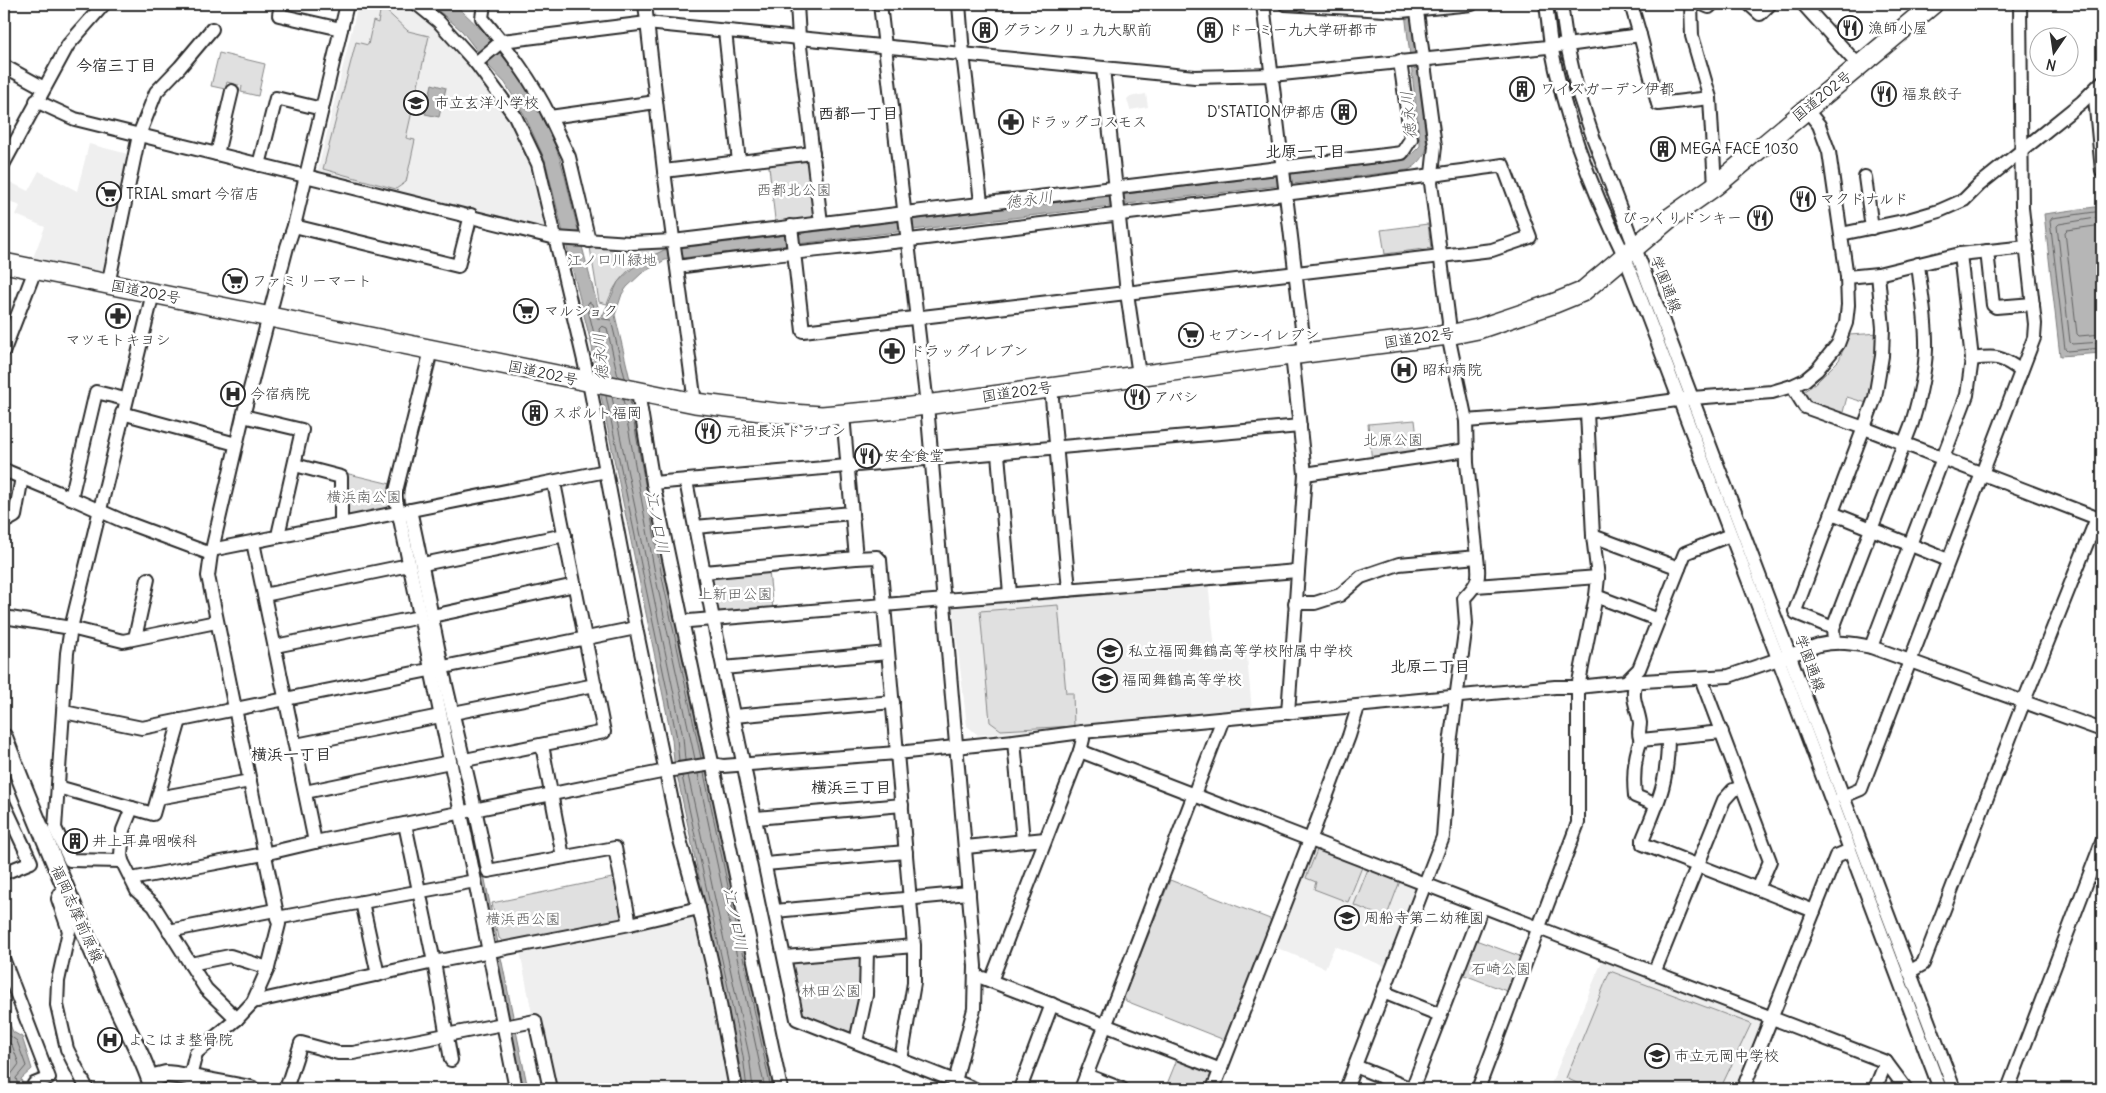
<svg xmlns="http://www.w3.org/2000/svg" width="2106" height="1093" font-family="Delius,'Klee One',sans-serif">
<style>
.built{fill:#efefef}
.green{fill:#e0e0e0;stroke:#868686}
.water{fill:#b6b6b6;stroke:#7e7e7e}
.lines{fill:none;stroke-linecap:round;stroke-linejoin:round}
.shore{stroke:#636363;stroke-width:1}
.stream{stroke:#7e7e7e;stroke-width:2.5}
.minor-casing{stroke:#2b2b2b;stroke-width:16}
.major-casing{stroke:#2b2b2b;stroke-width:20}
.highway-casing{stroke:#2b2b2b;stroke-width:22}
.minor{stroke:#fff;stroke-width:12}
.major{stroke:#fff;stroke-width:16}
.highway{stroke:#fff;stroke-width:19}
.labels{text-anchor:middle;stroke-width:5;stroke-linejoin:round;paint-order:stroke}
.poi-label{font-size:15px;fill:#2b2b2b;stroke:#fff;text-anchor:start}
.street-label{font-size:15px;fill:#2b2b2b;stroke:#fff}
.park-label{font-size:15px;fill:#585858;stroke:#fff}
.neighbourhood-label{font-size:16px;font-weight:bold;fill:#2b2b2b;stroke:#fff}
.water-label{font-size:16px;font-style:italic;fill:#5c5c5c;stroke:#fff}
</style>
<rect width="100%" height="100%" fill="#fff"/>
<filter id="ink" filterUnits="userSpaceOnUse"><feTurbulence type="fractalNoise" baseFrequency=".02" numOctaves="2"/><feDisplacementMap in="SourceGraphic" scale="10" xChannelSelector="R" yChannelSelector="G"/><feConvolveMatrix kernelMatrix="1 2 1 2 8 2 1 2 1" color-interpolation-filters="sRGB"/></filter>
<g filter="url(#ink)">
<!-- built -->
<g class="built">
<polygon points="358,4 407,4 453,43 511,120 526,154 547,230 319,173 318,170"/>
<polygon points="1146,94 1148,107 1130,110 1127,99 1129,97"/>
<polygon points="89,144 132,155 104,278 31,263 45,227 16,215 20,206 4,198 4,179 28,191 39,171 77,191"/>
<polygon points="1208,582 1215,649 1246,646 1252,711 978,735 967,726 953,608 957,602"/>
<polygon points="1312,846 1417,887 1419,891 1389,968 1335,946 1325,968 1275,947"/>
<polygon points="696,915 732,1082 685,1089 554,1089 533,1019 520,951"/>
<polygon points="1603,959 1763,1019 1765,1022 1739,1089 1549,1089"/>
</g>
<!-- green -->
<g class="green">
<polygon points="381,6 408,31 429,36 406,138 415,140 406,182 396,189 323,169 356,42 368,45 373,21 378,23"/>
<polygon points="219,53 265,64 258,96 241,92 242,86 227,82 225,89 211,86"/>
<polygon points="813,153 821,223 776,228 768,158"/>
<polygon points="1428,224 1431,248 1385,254 1381,230"/>
<path d="M589,241L650,242L674,249C642,257 619,270 607,304L599,302Z"/>
<polygon points="1880,333 1870,404 1847,397 1842,416 1810,405 1803,394 1804,391 1815,384 1839,360 1849,335"/>
<polygon points="1415,420 1419,455 1372,462 1368,424"/>
<polygon points="345,473 395,485 394,507 346,517"/>
<polygon points="769,571 773,610 717,614 710,580 713,577"/>
<polygon points="1058,605 1066,693 1073,693 1074,726 1001,730 990,722 980,611"/>
<polygon points="1317,850 1362,867 1348,902 1314,889 1316,882 1306,878"/>
<polygon points="1368,869 1400,881 1386,918 1354,905"/>
<polygon points="617,877 623,920 506,944 499,938 492,903"/>
<polygon points="1170,880 1270,919 1272,924 1227,1041 1126,1001 1124,997"/>
<polygon points="1473,939 1525,958 1509,992 1462,974"/>
<polygon points="860,954 863,957 864,978 852,1036 803,1015 790,964 794,960"/>
<polygon points="1610,971 1751,1024 1723,1083 1731,1087 1730,1089 1590,1089 1566,1078"/>
<polygon points="1178,1057 1213,1072 1210,1089 1165,1089"/>
</g>
<!-- water -->
<g class="water">
<path d="M431,4H454C501,44 540,101 560,159C567,181 571,204 577,226C584,255 592,285 600,314L603,315L618,282L638,263L664,250L1406,160L1420,146V142L1404,4H1410L1427,147C1425,157 1417,166 1408,170L665,260L642,273L627,287L622,294L615,315L635,401L776,1089H743L738,1057L674,761L672,739L595,367L592,347L545,160L524,114L505,83L487,64L462,31Z"/>
<polygon points="432,84 446,88 439,117 425,114"/>
<polygon points="2102,206 2102,353 2060,356 2044,214"/>
<polygon points="441,672 453,724 528,1089 521,1089 448,732"/>
<polygon points="4,987 9,998 4,1010 13,1032 22,1037 32,1069 21,1079 24,1089 4,1089"/>
</g>
<g class="lines">
<!-- shore -->
<g class="shore">
<polyline points="2102,211 2052,218 2050,221 2065,349 2067,351 2102,348"/>
<polyline points="2102,217 2059,224 2057,226 2070,342 2072,344 2102,342"/>
<polyline points="2102,225 2067,230 2065,232 2077,334 2079,336 2102,334"/>
<polyline points="601,373 597,346 587,305 589,302 592,304 597,318 611,320 625,378"/>
<polyline points="607,374 599,329 602,326 607,328 618,377"/>
<polyline points="606,396 677,738 679,761"/>
<polyline points="612,397 683,737 685,760"/>
<polyline points="623,399 656,579 695,759"/>
<polyline points="630,401 662,577 701,758"/>
<polyline points="704,773 771,1089"/>
<polyline points="698,774 765,1089"/>
<polyline points="688,775 749,1055 753,1089"/>
<polyline points="682,776 743,1056 747,1089"/>
<polyline points="4,1022 9,1035 17,1041 26,1066 16,1078 19,1089"/>
<polyline points="4,1038 12,1045 19,1064 10,1076 12,1089"/>
</g>
<!-- stream -->
<polyline class="stream" points="405,506 403,497 404,486 436,360"/>
<defs>
<g id="minor">
<polyline points="281,4 279,15 341,29"/>
<polyline points="417,4 438,21 476,63 515,116 538,164 589,382 636,628 680,840 699,908 714,972 736,1089"/>
<path d="M484,4L482,18C508,49 532,80 550,117L656,102"/>
<polyline points="645,4 664,171 695,403"/>
<polyline points="797,4 799,38 821,223"/>
<polyline points="880,4 927,405 975,966 974,1009 953,1089"/>
<polyline points="959,4 963,54 981,202"/>
<polyline points="1263,4 1305,353"/>
<polyline points="1285,4 1401,11 1472,4"/>
<polyline points="1416,4 1435,146 1431,183 1449,322 1448,335 1466,421 1587,412 1692,398 1772,392 1792,386 1805,380 1817,370 1838,344 1846,323 1848,305 1847,277 1829,152 1819,125 1806,109"/>
<path d="M1546,4C1548,18 1549,32 1551,45C1564,117 1593,192 1625,257L1784,674L1940,1089"/>
<polyline points="1561,4 1567,45 1577,89 1593,137 1954,1089"/>
<polyline points="1631,4 1640,35"/>
<polyline points="1691,4 1692,36 1710,98"/>
<polyline points="1702,4 1709,7 1712,4"/>
<polyline points="1749,4 1760,14 1770,4"/>
<polyline points="1803,4 1859,66"/>
<polyline points="725,31 739,162"/>
<polyline points="476,63 502,41 647,23 1195,77 1272,75 1567,45 1640,35 1658,104 1710,98 1715,186"/>
<polyline points="4,66 44,88"/>
<polyline points="1103,68 1127,293 1139,375"/>
<polyline points="2092,92 2095,98 2102,171"/>
<polyline points="36,101 75,119 556,238 630,243 673,241 1402,153 1411,139 1400,61"/>
<polyline points="550,117 569,157 589,241"/>
<polyline points="217,154 232,91"/>
<polyline points="4,163 68,45 104,4"/>
<polyline points="259,165 276,98 322,109"/>
<polyline points="664,171 813,153"/>
<polyline points="1865,177 1872,228"/>
<polyline points="294,226 458,266 471,215"/>
<polyline points="1841,234 1908,220 1939,211 1964,200 1979,185 2082,102 2102,82"/>
<polyline points="1987,251 1993,305 1996,307 2033,304"/>
<path d="M677,267C754,256 832,249 910,240C1034,225 1159,210 1284,194C1357,185 1430,176 1503,165L1530,237L1492,250L803,331L791,226"/>
<polyline points="1847,277 1878,274 1960,254 2027,247"/>
<polyline points="108,285 139,135 156,92 180,67 212,29"/>
<polyline points="4,350 35,270"/>
<polyline points="431,350 395,495 475,881 516,1089"/>
<path d="M1972,359C1996,356 2001,356 2021,371"/>
<polyline points="1792,386 1805,407 1864,428 2102,520"/>
<polyline points="1051,387 1069,590"/>
<polyline points="640,392 639,398 653,483 781,1089"/>
<polyline points="122,413 236,444"/>
<polyline points="843,415 856,558"/>
<polyline points="243,416 302,430 279,531 281,536"/>
<polyline points="998,454 1010,594"/>
<polyline points="295,465 341,477 341,524"/>
<polyline points="4,470 71,498 96,392 125,399"/>
<polyline points="1305,474 1467,450"/>
<polyline points="686,481 713,619 797,1019 901,1060"/>
<polyline points="653,483 1300,426"/>
<polyline points="71,498 125,522 211,554"/>
<path d="M410,510C422,562 431,615 442,667C457,735 475,802 488,871L615,848L630,924"/>
<polyline points="1832,513 1948,560"/>
<polyline points="4,518 8,520 15,516 22,477"/>
<polyline points="695,527 852,513"/>
<polyline points="1593,536 1679,568"/>
<polyline points="253,542 315,842"/>
<polyline points="211,550 606,471"/>
<polyline points="423,564 565,535"/>
<polyline points="704,572 856,558 877,557 880,560 914,946 914,983 901,1060 975,1089"/>
<polyline points="1476,586 1598,577"/>
<polyline points="264,595 409,565"/>
<polyline points="1596,596 1659,620"/>
<polyline points="1295,603 1315,603 1340,595 1361,577 1399,564 1477,557 1467,463 1466,421"/>
<polyline points="432,616 575,585"/>
<polyline points="4,617 71,628 123,641 216,622"/>
<polyline points="689,621 1297,571"/>
<path d="M1833,628L1912,423C1919,399 1925,375 1926,350C1927,321 1921,293 1918,264"/>
<polyline points="135,638 148,579"/>
<polyline points="1834,642 1833,628 1796,613 1795,611 1875,398 1882,356 1883,328 1878,274"/>
<polyline points="275,646 420,617"/>
<polyline points="1871,647 1967,395 1972,359 1960,254"/>
<polyline points="723,668 888,653"/>
<polyline points="1701,678 1770,861 1758,889"/>
<path d="M1626,682L1729,676L1819,645C1838,641 1852,643 1871,647L2102,730"/>
<path d="M1636,682C1630,697 1638,708 1640,723C1640,729 1637,734 1641,740L1722,732"/>
<polyline points="64,712 142,728 636,628"/>
<polyline points="453,713 595,685"/>
<polyline points="1288,713 1305,474 1292,355"/>
<polyline points="734,716 893,702"/>
<polyline points="180,720 153,814 132,808 123,830 121,855 122,861 137,891 154,906 206,989 237,1019"/>
<path d="M1668,738C1668,782 1659,800 1643,839V844L1814,911"/>
<path d="M1641,740C1634,758 1633,776 1635,796L1657,805"/>
<polyline points="1014,741 1023,841"/>
<polyline points="296,745 440,716"/>
<polyline points="542,745 563,857"/>
<polyline points="1080,751 1886,1062 1906,1089"/>
<polyline points="465,760 604,732 554,483"/>
<polyline points="58,787 132,808"/>
<polyline points="305,792 450,762"/>
<polyline points="159,796 163,797 250,781"/>
<polyline points="1842,797 1861,789 2034,338 2035,324 2022,208 2020,4"/>
<polyline points="4,804 31,862 4,873"/>
<polyline points="756,818 902,805"/>
<polyline points="405,824 434,962 451,1060"/>
<polyline points="966,847 1045,839"/>
<polyline points="122,861 70,860 55,828 67,653 71,628 153,293"/>
<polyline points="765,864 906,852"/>
<polyline points="131,879 264,854 315,842 666,771 712,764 723,766 897,753 1014,741 1082,732 1555,687 1578,687 1626,682 1639,669 1685,553 1730,535"/>
<polyline points="67,889 60,894 58,899 69,931 58,981 57,1005 67,1049 87,1089"/>
<polyline points="362,902 378,975"/>
<polyline points="775,911 969,893"/>
<polyline points="277,918 475,881"/>
<polyline points="169,931 275,910"/>
<polyline points="785,957 914,946"/>
<polyline points="4,961 49,1078 34,1084 36,1089"/>
<polyline points="190,964 230,956 268,968"/>
<polyline points="1909,972 1923,964 2024,701 2097,518"/>
<polyline points="1654,973 1724,800 1733,790 1742,787"/>
<polyline points="983,978 1221,1070"/>
<polyline points="991,981 1080,751 1083,739 1082,732"/>
<polyline points="1383,992 1440,1015"/>
<polyline points="253,1002 434,962 630,924 699,908"/>
<polyline points="504,1027 535,1021 550,1089"/>
<polyline points="856,1042 866,995 867,950"/>
<polyline points="1355,1066 1411,1089"/>
<polyline points="1086,1075 1122,1089"/>
<polyline points="190,1077 196,1053 237,1019 253,1002 268,968 279,924 208,576 211,554 243,416 287,247 294,226 347,4"/>
<polyline points="286,1089 301,1043 338,1053 353,1053 503,1024"/>
<polyline points="1020,1089 1052,1004"/>
<polyline points="1081,1089 1221,724 1221,719"/>
<polyline points="1213,1089 1310,840 1349,736 1358,707"/>
<path d="M1346,1089L1443,837L1450,744L1466,624L1464,598C1479,583 1480,578 1477,557"/>
<polyline points="1412,1089 1482,907"/>
<polyline points="1478,1089 1578,823 1578,687 1596,596 1598,577 1593,536 1587,412"/>
<polyline points="1743,1089 1836,856 1850,850"/>
<polyline points="1875,1089 1886,1062"/>
<polyline points="2008,1089 2102,842"/>
</g>
<g id="major">
<path d="M4,737C36,822 73,905 109,989C123,1023 143,1054 153,1089"/>
<polyline points="150,1078 166,1074 176,1075 251,1089"/>
</g>
<polyline id="highway" points="4,263 695,403 776,413 822,416 889,410 1305,353 1448,335 1478,329 1555,303 1582,292 1671,217 1715,186 1933,4"/>
</defs>
<!-- minor casing -->
<use href="#minor" class="minor-casing"/>
<!-- major casing -->
<use href="#major" class="major-casing"/>
<!-- highway casing -->
<use href="#highway" class="highway-casing"/>
<!-- minor -->
<use href="#minor" class="minor"/>
<!-- major -->
<use href="#major" class="major"/>
<!-- highway -->
<use href="#highway" class="highway"/>
</g>
</g>
<!-- icons -->
<defs>
<symbol id="restaurant-ring" viewBox="-11 -11 22 22"><circle r="9.5" fill="#fff" stroke="#2b2b2b" stroke-width="1.5"/><path d="M-5-6h1v4h1v-4h1v4h1v-4h1v5L-1.5 .5V6h-2V.5L-5-1ZM5-6V6H3V1.5H1.5Q1.5-4 5-6Z" fill="#2b2b2b"/></symbol>
<symbol id="building-ring" viewBox="-11 -11 22 22"><circle r="9.5" fill="#fff" stroke="#2b2b2b" stroke-width="1.5"/><path d="M-4-6H4V6H1V3H-1V6H-4ZM-2.5-4.3h1.7v1.8h-1.7ZM.8-4.3h1.7v1.8H.8ZM-2.5-1h1.7V.8h-1.7ZM.8-1h1.7V.8H.8Z" fill="#2b2b2b"/></symbol>
<symbol id="school-ring" viewBox="-11 -11 22 22"><circle r="9.5" fill="#fff" stroke="#2b2b2b" stroke-width="1.5"/><path d="M0-5L7-2L0 1L-7-2ZM-4 1L0 2.5L4 1V4Q0 6-4 4Z" fill="#2b2b2b"/></symbol>
<symbol id="pharmacy-ring" viewBox="-11 -11 22 22"><circle r="9.5" fill="#fff" stroke="#2b2b2b" stroke-width="1.5"/><path d="M-2-6h4v4h4v4h-4v4h-4v-4h-4v-4h4Z" fill="#2b2b2b"/></symbol>
<symbol id="supermarket-ring" viewBox="-11 -11 22 22"><circle r="9.5" fill="#fff" stroke="#2b2b2b" stroke-width="1.5"/><path d="M-6-5.5h2.5l.6 2H6L4.5 2H-2.5L-4.4-4H-6ZM-1.5 3.2a1.3 1.3 0 1 0 .1 0ZM3 3.2a1.3 1.3 0 1 0 .1 0Z" fill="#2b2b2b"/></symbol>
<symbol id="hospital-ring" viewBox="-11 -11 22 22"><circle r="9.5" fill="#fff" stroke="#2b2b2b" stroke-width="1.5"/><path d="M-5-5h3v3.5h4V-5h3V5h-3V1.5h-4V5h-3Z" fill="#2b2b2b"/></symbol>
</defs>
<g fill-rule="evenodd">
<use href="#restaurant-ring" x="1836" y="14" width="28" height="28"/>
<use href="#building-ring" x="971" y="16" width="28" height="28"/>
<use href="#building-ring" x="1196" y="16" width="28" height="28"/>
<use href="#building-ring" x="1508" y="75" width="28" height="28"/>
<use href="#restaurant-ring" x="1870" y="80" width="28" height="28"/>
<use href="#school-ring" x="402" y="89" width="28" height="28"/>
<use href="#building-ring" x="1330" y="98" width="28" height="28"/>
<use href="#pharmacy-ring" x="997" y="108" width="28" height="28"/>
<use href="#building-ring" x="1649" y="135" width="28" height="28"/>
<use href="#supermarket-ring" x="95" y="180" width="28" height="28"/>
<use href="#restaurant-ring" x="1789" y="185" width="28" height="28"/>
<use href="#restaurant-ring" x="1746" y="204" width="28" height="28"/>
<use href="#supermarket-ring" x="221" y="267" width="28" height="28"/>
<use href="#supermarket-ring" x="512" y="297" width="28" height="28"/>
<use href="#pharmacy-ring" x="104" y="302" width="28" height="28"/>
<use href="#supermarket-ring" x="1177" y="321" width="28" height="28"/>
<use href="#pharmacy-ring" x="878" y="337" width="28" height="28"/>
<use href="#hospital-ring" x="1390" y="356" width="28" height="28"/>
<use href="#hospital-ring" x="219" y="380" width="28" height="28"/>
<use href="#restaurant-ring" x="1123" y="383" width="28" height="28"/>
<use href="#building-ring" x="521" y="399" width="28" height="28"/>
<use href="#restaurant-ring" x="694" y="417" width="28" height="28"/>
<use href="#restaurant-ring" x="853" y="442" width="28" height="28"/>
<use href="#school-ring" x="1096" y="637" width="28" height="28"/>
<use href="#school-ring" x="1091" y="666" width="28" height="28"/>
<use href="#building-ring" x="61" y="827" width="28" height="28"/>
<use href="#school-ring" x="1333" y="904" width="28" height="28"/>
<use href="#hospital-ring" x="96" y="1026" width="28" height="28"/>
<use href="#school-ring" x="1643" y="1042" width="28" height="28"/>
</g>
<g class="labels">
<!-- poi labels -->
<g class="poi-label">
<text x="1868" y="33">漁師小屋</text>
<text x="1002" y="35">グランクリュ九大駅前</text>
<text x="1228" y="35">ドーミー九大学研都市</text>
<text x="1540" y="94">ワイズガーデン伊都</text>
<text x="1902" y="99">福泉餃子</text>
<text x="434" y="108">市立玄洋小学校</text>
<text x="1326" y="117" text-anchor="end">D'STATION伊都店</text>
<text x="1028" y="127">ドラッグコスモス</text>
<text x="1680" y="154">MEGA FACE 1030</text>
<text x="126" y="199">TRIAL smart 今宿店</text>
<text x="1820" y="204">マクドナルド</text>
<text x="1742" y="223" text-anchor="end">びっくりドンキー</text>
<text x="252" y="286">ファミリーマート</text>
<text x="544" y="316">マルショク</text>
<text x="1208" y="340">セブン-イレブン</text>
<text x="118" y="345" text-anchor="middle">マツモトキヨシ</text>
<text x="910" y="356">ドラッグイレブン</text>
<text x="1422" y="375">昭和病院</text>
<text x="250" y="399">今宿病院</text>
<text x="1154" y="402">アバシ</text>
<text x="552" y="418">スポルト福岡</text>
<text x="726" y="436">元祖長浜ドラゴン</text>
<text x="884" y="461">安全食堂</text>
<text x="1128" y="656">私立福岡舞鶴高等学校附属中学校</text>
<text x="1122" y="685">福岡舞鶴高等学校</text>
<text x="92" y="846">井上耳鼻咽喉科</text>
<text x="1364" y="923">周船寺第二幼稚園</text>
<text x="128" y="1045">よこはま整骨院</text>
<text x="1674" y="1061">市立元岡中学校</text>
</g>
<!-- street labels -->
<g class="street-label">
<text transform="translate(1822 96) rotate(-39)" y="5">国道202号</text>
<text transform="translate(1666 284) rotate(69)" y="5">学園通線</text>
<text transform="translate(146 292) rotate(11)" y="5">国道202号</text>
<text transform="translate(1419 338) rotate(-8)" y="5">国道202号</text>
<text transform="translate(543 373) rotate(12)" y="5">国道202号</text>
<text transform="translate(1017 392) rotate(-8)" y="5">国道202号</text>
<text transform="translate(1810 663) rotate(70)" y="5">学園通線</text>
<text transform="translate(77 914) rotate(66)" y="5">福岡志摩前原線</text>
</g>
<!-- park labels -->
<g class="park-label">
<text x="794" y="195">西都北公園</text>
<text x="612" y="265">江ノ口川緑地</text>
<text x="1393" y="445">北原公園</text>
<text x="364" y="502">横浜南公園</text>
<text x="735" y="599">上新田公園</text>
<text x="523" y="924">横浜西公園</text>
<text x="1501" y="974">石崎公園</text>
<text x="831" y="996">林田公園</text>
</g>
<!-- neighbourhood labels -->
<g class="neighbourhood-label">
<text x="116" y="71">今宿三丁目</text>
<text x="858" y="119">西都一丁目</text>
<text x="1305" y="157">北原一丁目</text>
<text x="1430" y="672">北原二丁目</text>
<text x="291" y="760">横浜一丁目</text>
<text x="851" y="793">横浜三丁目</text>
</g>
<!-- water labels -->
<g class="water-label">
<text transform="translate(1408 115) rotate(-95)" y="6">徳永川</text>
<text transform="translate(1029 199) rotate(-7)" y="6">徳永川</text>
<text transform="translate(600 357) rotate(-94)" y="6">徳永川</text>
<text transform="translate(658 522) rotate(79)" y="6">江ノ口川</text>
<text transform="translate(736 919) rotate(79)" y="6">江ノ口川</text>
</g>
</g>
<!-- margin -->
<rect width="2106" height="1093" fill="none" stroke="#fff" stroke-width="20"/>
<rect x="10" y="10" width="2086" height="1073" fill="none" stroke="#2b2b2b" stroke-width="2" filter="url(#ink)"/>
<!-- north arrow -->
<g transform="translate(2054 52) rotate(193)"><circle r="24" fill="#ffffff" stroke="#aaaaaa"/>
<path d="M0-4L9 19L0 12L-9 19Z" fill="#2b2b2b"/>
<text y="-8" font-size="14" font-weight="bold" text-anchor="middle" fill="#2b2b2b">N</text>
</g>
</svg>
